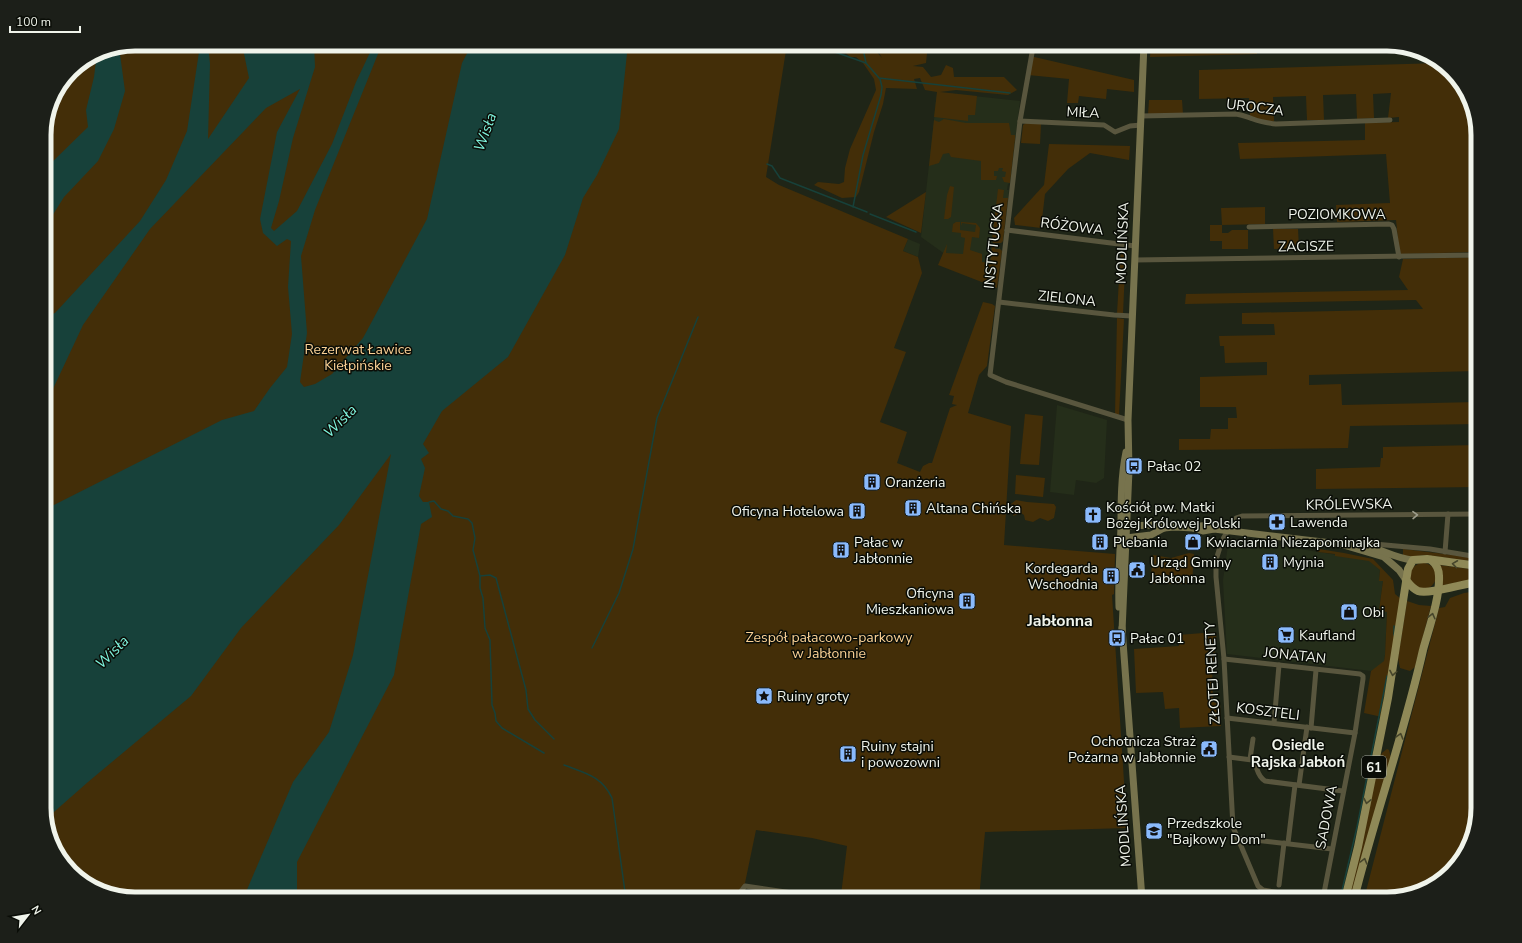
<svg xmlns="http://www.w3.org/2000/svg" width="1522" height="943" font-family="'Nunito Sans',sans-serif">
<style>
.built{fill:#252e1a}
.green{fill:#432e08}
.water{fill:#17413a}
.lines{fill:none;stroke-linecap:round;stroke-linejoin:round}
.stream{stroke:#17413a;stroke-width:1.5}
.minor{stroke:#59563e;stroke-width:5}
.secondary{stroke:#77734d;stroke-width:7}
.primary{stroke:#8f8957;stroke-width:8}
.oneway{stroke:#9d9d8c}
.oneway2{stroke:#46452b}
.labels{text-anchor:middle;stroke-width:3;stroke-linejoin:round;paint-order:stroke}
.shield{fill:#0a0d07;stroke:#abafa7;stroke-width:1}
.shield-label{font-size:13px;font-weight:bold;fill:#f0f4eb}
.street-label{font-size:14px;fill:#f0f4eb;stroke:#0a0d07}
.park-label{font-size:14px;fill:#fad195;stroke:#0a0d07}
.poi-label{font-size:14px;fill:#f0f4eb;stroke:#0a0d07;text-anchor:start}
.water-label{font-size:15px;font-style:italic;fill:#7ef2dc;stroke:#0a0d07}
.neighbourhood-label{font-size:15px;font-weight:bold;fill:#f0f4eb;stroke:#0a0d07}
.quarter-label{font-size:16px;font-weight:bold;fill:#f0f4eb;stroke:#0a0d07}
.rim{fill:none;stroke:#f0f4eb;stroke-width:5}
</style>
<rect width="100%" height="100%" fill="#1f2517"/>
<!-- built -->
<g class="built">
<polygon points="937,92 1020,101 1010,183 1008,184 1007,190 1009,190 1003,241 1001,243 998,243 997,246 1000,246 1000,249 1002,251 999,272 949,257 921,237"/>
<polygon points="908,239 920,244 918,257 903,251"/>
<polygon points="1057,405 1107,420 1104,478 1096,483 1076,480 1074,495 1050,492"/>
<polygon points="1235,541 1256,542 1369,560 1380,570 1379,580 1383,581 1379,610 1387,611 1385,655 1384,661 1378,667 1371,671 1227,654 1223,580 1228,545 1230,542"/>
</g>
<!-- green -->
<g class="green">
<polygon points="135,44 787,44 766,177 779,185 908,239 903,251 918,257 922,273 894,348 906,352 880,422 907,432 897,463 920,472 923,466 929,463 932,463 950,408 957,405 952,404 954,396 949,395 983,302 992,304 995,306 987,366 979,375 968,413 1011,426 1004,545 1115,554 1114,594 1112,595 1127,828 985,832 979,899 862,899 841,895 847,846 812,838 756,830 745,883 733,899 135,899 89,887 56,854 44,814 44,129 51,100 71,71 100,51"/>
<polygon points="837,44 870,44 882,58 874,44 928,44 926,63 913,66 923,67 931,77 941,75 946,65 953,68 954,77 1004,77 1017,90 1008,95 956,90 940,92 977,96 975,115 968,115 968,121 934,117 937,92 925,90 920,78 914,79 917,89 886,88 883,104 874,132 859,192 856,197 842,198 814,185 818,182 839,184 844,182 845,168 850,149 876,90 874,79 863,63 856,57 850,57"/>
<polygon points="1151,44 1387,44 1407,49 1311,53 1311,45 1257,47 1257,54 1150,57"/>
<polygon points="1030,56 1134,80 1134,92 1107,89 1106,99 1079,96 1078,103 1067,103 1069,79 1028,75"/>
<polygon points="1440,63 1466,89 1478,129 1478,252 1401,254 1399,249 1396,220 1337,222 1336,205 1390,203 1386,154 1240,159 1238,143 1365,140 1365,123 1399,122 1399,117 1388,118 1391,93 1373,94 1374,118 1357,119 1356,94 1323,95 1324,120 1307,120 1306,96 1273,97 1274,121 1271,122 1250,117 1249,98 1199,99 1199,70"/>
<polygon points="1149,100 1182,100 1183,114 1148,115"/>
<polygon points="944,119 966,123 1009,123 1011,135 1015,135 1015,139 1010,183 1004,182 1002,177 1005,177 1006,172 1002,171 1003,168 999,168 998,171 994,171 994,176 997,176 996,180 981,180 981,161 951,157 949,153 943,154 939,163 929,166 934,120 939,122"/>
<polygon points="1026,123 1041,124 1040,144 1021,143 1023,125"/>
<polygon points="1049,144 1130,146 1129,160 1090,153 1068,169 1045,194 1041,228 1015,225 1014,218 1044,185"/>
<polygon points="950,186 954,187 951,217 948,219 944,219 947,195"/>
<polygon points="998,189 1004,190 1003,198 1008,198 1003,241 1001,243 993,243 992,239"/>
<polygon points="926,192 921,233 886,217"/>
<polygon points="1265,207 1265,224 1222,225 1222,233 1228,233 1232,230 1248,230 1248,249 1222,249 1222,241 1210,241 1210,225 1222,225 1221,208"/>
<polygon points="956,222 960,222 960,230 975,232 976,225 962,223 961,226 961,222 976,223 980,228 979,238 972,237 970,250 982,254 982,262 990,263 992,246 996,246 995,249 1000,249 1002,251 997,288 938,265 947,244 946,253 963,254 965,238 961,237 961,233 952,232 953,224"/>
<polygon points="1273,229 1298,229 1299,248 1274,249"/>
<polygon points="1121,247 1126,247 1123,314 1117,313"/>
<polygon points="1478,257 1478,371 1309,375 1309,385 1341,384 1342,405 1478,402 1478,424 1350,426 1348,448 1179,450 1179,439 1210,439 1211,429 1228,429 1228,418 1237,418 1236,407 1200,407 1200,377 1267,375 1267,362 1225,363 1224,346 1220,346 1219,336 1275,335 1274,324 1242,324 1242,313 1423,309 1416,300 1185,304 1186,294 1408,290 1399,277 1403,259"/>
<polygon points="1117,318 1124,319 1119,415 1115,414"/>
<polygon points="1025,414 1043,416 1039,465 1020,464"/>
<polygon points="1478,445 1478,487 1316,489 1316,469 1380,467 1381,458 1383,458 1383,447"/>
<polygon points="1016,475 1045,478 1043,497 1015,494"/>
<polygon points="1016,500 1027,502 1054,504 1056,507 1054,518 1048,521 1040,518 1033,522 1025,520 1024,515 1021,513 1013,516 1014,510 1011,504"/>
<polygon points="1319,549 1344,553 1373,559 1393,580 1395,594 1401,599 1382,717 1364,713 1371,671 1384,661 1385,655 1387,612 1379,610 1383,581 1379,581 1380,570 1369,561 1335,556 1335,554 1318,552 1316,550"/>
<polygon points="1403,549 1478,558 1478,562 1425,555 1410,557 1403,556"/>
<polygon points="1189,553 1194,554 1192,584 1150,584 1153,555 1171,558"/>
<circle cx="1423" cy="576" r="13"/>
<polygon points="1439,565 1478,570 1478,578 1440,586"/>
<polygon points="1478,591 1478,808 1466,854 1433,887 1387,899 1364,899 1439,608 1445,607 1450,598 1464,593"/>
<polygon points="1407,601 1419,605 1431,606 1416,663 1415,667 1410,671 1400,668 1398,658"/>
<path d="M1216,632C1217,644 1214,652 1214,663L1212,665L1213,701L1215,703H1220L1221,726L1180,728L1179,708L1165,709L1163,692L1136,693L1134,649L1179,646L1178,635Z"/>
<polygon points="1387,749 1389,750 1391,758 1353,899 1349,899 1380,757 1382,753"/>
</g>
<!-- water -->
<g class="water">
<polygon points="199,44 208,44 210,64 208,139 249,78 242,44 314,44 315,67 293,138 279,201 271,228 274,231 297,211 332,144 356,82 374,44 382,44 315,210 301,256 307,333 300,382 304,387 315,384 332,374 363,338 427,219 462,63 472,44 628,44 619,129 597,175 583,198 565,255 508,357 442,411 423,444 429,453 421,459 425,468 419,496 423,502 429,502 432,517 421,524 394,675 297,862 297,891 294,899 243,899 293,782 329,732 353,655 391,454 339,525 241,628 191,696 88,782 46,819 44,814 44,510 222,420 254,411 270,388 287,367 292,334 288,287 291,241 287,239 277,246 263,233 260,219 277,132 300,89 266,108 150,229 83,325 44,408 44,317 55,313 140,221 166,180 187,131 199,52"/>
<polygon points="119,47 125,91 114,129 98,161 64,197 44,229 44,170 88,127 86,110 94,77 97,53 100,51"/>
</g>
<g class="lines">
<!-- stream -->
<g class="stream">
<polyline points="812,44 866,63 879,78 1010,93"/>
<polyline points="862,44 866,63"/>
<polyline points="767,164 772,166 780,178 867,212"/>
<polyline points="853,207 863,155 881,95 882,87 880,79"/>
<polyline points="870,214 916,232"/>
<polyline points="429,502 434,501 441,509 448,511 453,516 468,519 472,523 475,538 473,550 480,576 480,588 483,598 485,628 490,640 492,705 495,713 496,721 502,728 544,753"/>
<polyline points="480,576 490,575 496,578 526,690 528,709 535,720 554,739"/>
<polyline points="1394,635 1394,626"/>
<polyline points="592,648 619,593 633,549 657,418 698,317"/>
<path d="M564,765C585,773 602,776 612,798L626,899"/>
<polyline points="1340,899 1357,827 1387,676"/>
</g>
<!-- minor -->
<g class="minor">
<polyline points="1030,44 1032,53 1020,121 990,375 1006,382 1128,420"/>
<path d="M1141,116L1236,114C1243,115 1247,117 1253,119C1260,122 1268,123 1276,124L1390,120"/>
<polyline points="1020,121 1104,125 1115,132 1130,126 1141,125"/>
<polyline points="1249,227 1389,224 1392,225 1394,229 1399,257"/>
<polyline points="1007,230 1135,246"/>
<polyline points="1135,260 1478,255"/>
<polyline points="999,302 1114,315 1132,316"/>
<polyline points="1363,543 1430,549 1478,557"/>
<polyline points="1445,552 1448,514"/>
<polyline points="1224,659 1360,674 1363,676 1363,679 1355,733 1324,893"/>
<polyline points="1227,718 1355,733"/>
<polyline points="1274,723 1279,665"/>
<polyline points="1311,728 1316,670"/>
<path d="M1229,757L1252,760C1259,767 1255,774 1265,781L1343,791"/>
<polyline points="1250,759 1253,739"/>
<polyline points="1299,785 1307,727"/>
<polyline points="1237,838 1332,849"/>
<polyline points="1288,843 1295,785"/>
<polyline points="1279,885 1284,843"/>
<polyline points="735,899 745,886 833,899"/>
<polyline points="1283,899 1280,893 1263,890 1258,886 1233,827 1224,659 1216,577 1216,560 1220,547 1224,537 1236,518 1242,516 1478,514"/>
</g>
<!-- secondary -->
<g class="secondary">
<polyline points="1124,528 1126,526 1154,525 1164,528"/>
<path d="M1194,528C1201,524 1207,526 1214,529L1340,544L1384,557L1399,570L1406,580"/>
<polyline points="1126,538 1151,535 1164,528 1174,527 1194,528 1203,531 1214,529"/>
<path d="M1342,544C1367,539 1389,558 1413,560"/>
<path d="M1119,607C1118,580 1120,554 1121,527C1121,502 1121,476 1126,452"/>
<polyline points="1122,628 1142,899"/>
<polyline points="1122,631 1129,470 1128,420 1144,44"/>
</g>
<!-- primary -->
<g class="primary">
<path d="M1406,580C1410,585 1413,589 1418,591C1428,595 1465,583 1478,582"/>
<polyline points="1345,899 1358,847 1388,698 1408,569 1413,560 1427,559 1478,566"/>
<path d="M1354,899C1375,815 1404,734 1423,650C1429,628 1440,598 1439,576C1439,570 1436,564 1431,560"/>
</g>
</g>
<!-- one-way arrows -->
<defs><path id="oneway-chevron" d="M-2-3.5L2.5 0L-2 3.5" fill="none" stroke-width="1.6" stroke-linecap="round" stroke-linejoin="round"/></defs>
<use class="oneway" href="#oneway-chevron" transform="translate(1415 515) rotate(-1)"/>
<g class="oneway2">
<use href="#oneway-chevron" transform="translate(1455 564) rotate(-172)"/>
<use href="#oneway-chevron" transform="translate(1432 616) rotate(-76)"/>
<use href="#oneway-chevron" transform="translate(1393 673) rotate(100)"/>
<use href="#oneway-chevron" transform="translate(1400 736) rotate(-74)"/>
<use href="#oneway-chevron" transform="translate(1367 801) rotate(102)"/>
<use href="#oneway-chevron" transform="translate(1364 861) rotate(-75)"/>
</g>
<!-- icons -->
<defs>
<symbol id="bus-square" viewBox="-11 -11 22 22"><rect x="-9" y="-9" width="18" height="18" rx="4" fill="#8abafc" stroke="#0a0d07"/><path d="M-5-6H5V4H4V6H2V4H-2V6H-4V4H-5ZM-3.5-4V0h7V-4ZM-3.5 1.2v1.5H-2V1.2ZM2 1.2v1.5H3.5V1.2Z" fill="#111"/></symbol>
<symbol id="building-square" viewBox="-11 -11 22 22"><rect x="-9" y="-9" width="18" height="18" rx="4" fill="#8abafc" stroke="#0a0d07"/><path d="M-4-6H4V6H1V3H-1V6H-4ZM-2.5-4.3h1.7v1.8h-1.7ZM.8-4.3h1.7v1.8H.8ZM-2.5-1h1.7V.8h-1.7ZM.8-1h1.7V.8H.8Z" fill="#111"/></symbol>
<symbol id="church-square" viewBox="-11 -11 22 22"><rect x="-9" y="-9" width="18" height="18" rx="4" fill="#8abafc" stroke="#0a0d07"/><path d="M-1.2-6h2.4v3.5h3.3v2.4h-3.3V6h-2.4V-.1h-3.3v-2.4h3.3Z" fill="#111"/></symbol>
<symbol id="pharmacy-square" viewBox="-11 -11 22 22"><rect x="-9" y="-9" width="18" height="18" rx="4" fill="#8abafc" stroke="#0a0d07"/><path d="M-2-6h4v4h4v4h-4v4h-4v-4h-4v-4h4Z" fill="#111"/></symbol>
<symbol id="shop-square" viewBox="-11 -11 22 22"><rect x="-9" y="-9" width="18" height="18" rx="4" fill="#8abafc" stroke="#0a0d07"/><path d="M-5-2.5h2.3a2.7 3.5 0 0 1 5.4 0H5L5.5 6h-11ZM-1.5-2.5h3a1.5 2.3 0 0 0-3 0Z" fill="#111"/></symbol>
<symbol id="civic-square" viewBox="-11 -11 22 22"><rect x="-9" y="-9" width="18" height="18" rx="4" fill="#8abafc" stroke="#0a0d07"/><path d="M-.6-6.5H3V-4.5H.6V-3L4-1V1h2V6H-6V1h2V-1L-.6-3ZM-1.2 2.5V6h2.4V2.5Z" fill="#111"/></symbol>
<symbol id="supermarket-square" viewBox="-11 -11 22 22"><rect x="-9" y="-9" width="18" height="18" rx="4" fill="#8abafc" stroke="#0a0d07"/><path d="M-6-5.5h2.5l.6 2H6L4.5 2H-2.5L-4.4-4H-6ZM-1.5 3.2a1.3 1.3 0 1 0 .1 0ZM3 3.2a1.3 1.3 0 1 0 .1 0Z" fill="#111"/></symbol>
<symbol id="sight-square" viewBox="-11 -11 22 22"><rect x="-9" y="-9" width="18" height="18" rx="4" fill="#8abafc" stroke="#0a0d07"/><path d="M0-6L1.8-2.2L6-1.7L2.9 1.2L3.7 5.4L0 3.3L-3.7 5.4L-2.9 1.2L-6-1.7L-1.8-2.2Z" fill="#111"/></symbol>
<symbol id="school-square" viewBox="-11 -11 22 22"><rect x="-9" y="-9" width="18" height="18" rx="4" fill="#8abafc" stroke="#0a0d07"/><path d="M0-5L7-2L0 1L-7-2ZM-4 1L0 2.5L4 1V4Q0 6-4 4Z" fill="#111"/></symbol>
</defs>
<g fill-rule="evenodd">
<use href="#bus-square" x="1124" y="456" width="20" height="20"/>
<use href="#building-square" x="862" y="472" width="20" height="20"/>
<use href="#building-square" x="903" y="498" width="20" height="20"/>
<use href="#building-square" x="847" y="501" width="20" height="20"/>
<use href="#church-square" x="1083" y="505" width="20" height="20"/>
<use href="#pharmacy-square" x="1267" y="512" width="20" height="20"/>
<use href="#building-square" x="1090" y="532" width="20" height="20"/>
<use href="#shop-square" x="1183" y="532" width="20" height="20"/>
<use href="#building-square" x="831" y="540" width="20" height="20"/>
<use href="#building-square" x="1260" y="552" width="20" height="20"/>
<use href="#civic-square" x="1127" y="560" width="20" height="20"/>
<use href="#building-square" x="1101" y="566" width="20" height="20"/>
<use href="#building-square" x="957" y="591" width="20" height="20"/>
<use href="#shop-square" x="1339" y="602" width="20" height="20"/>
<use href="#supermarket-square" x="1276" y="625" width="20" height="20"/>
<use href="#bus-square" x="1107" y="628" width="20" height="20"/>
<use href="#sight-square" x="754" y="686" width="20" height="20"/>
<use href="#civic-square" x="1199" y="739" width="20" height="20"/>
<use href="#building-square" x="838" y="744" width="20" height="20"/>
<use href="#school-square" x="1144" y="821" width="20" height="20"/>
</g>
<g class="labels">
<!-- shield labels -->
<rect class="shield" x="1362" y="756" width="24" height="22" rx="3"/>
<g class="shield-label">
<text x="1374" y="772">61</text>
</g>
<!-- street labels -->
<g class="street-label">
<text transform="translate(1255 107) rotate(7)" y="5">UROCZA</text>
<text transform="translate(1083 112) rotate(3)" y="5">MIŁA</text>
<text x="1337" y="219">POZIOMKOWA</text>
<text transform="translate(1072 226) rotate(7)" y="5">RÓŻOWA</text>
<text transform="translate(1122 243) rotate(-88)" y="5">MODLIŃSKA</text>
<text transform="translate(993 246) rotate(-84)" y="5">INSTYTUCKA</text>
<text transform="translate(1306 246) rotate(-1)" y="5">ZACISZE</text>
<text transform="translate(1067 298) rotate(6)" y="5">ZIELONA</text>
<text transform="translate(1349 504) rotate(-1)" y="5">KRÓLEWSKA</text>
<text transform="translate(1295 655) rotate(6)" y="5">JONATAN</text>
<text transform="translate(1212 673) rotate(-93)" y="5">ZŁOTEJ RENETY</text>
<text transform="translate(1268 711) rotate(7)" y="5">KOSZTELI</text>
<text transform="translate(1326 817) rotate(-79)" y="5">SADOWA</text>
<text transform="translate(1123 826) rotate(-94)" y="5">MODLIŃSKA</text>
</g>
<!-- park labels -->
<g class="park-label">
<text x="358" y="354">Rezerwat Ławice<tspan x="358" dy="16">Kiełpińskie</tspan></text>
<text x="829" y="642">Zespół pałacowo-parkowy<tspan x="829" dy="16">w Jabłonnie</tspan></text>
</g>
<!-- poi labels -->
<g class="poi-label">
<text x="1147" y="471">Pałac 02</text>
<text x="885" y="487">Oranżeria</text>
<text x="1106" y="512">Kościół pw. Matki<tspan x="1106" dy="16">Bożej Królowej Polski</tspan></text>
<text x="926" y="513">Altana Chińska</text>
<text x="844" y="516" text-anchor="end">Oficyna Hotelowa</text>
<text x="1290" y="527">Lawenda</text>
<text x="854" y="547">Pałac w<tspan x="854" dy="16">Jabłonnie</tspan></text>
<text x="1113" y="547">Plebania</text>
<text x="1206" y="547">Kwiaciarnia Niezapominajka</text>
<text x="1150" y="567">Urząd Gminy<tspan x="1150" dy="16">Jabłonna</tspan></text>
<text x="1283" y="567">Myjnia</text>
<text x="1098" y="573" text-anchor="end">Kordegarda<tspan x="1098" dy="16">Wschodnia</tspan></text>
<text x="954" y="598" text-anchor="end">Oficyna<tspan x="954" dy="16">Mieszkaniowa</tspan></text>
<text x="1362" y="617">Obi</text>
<text x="1299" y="640">Kaufland</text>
<text x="1130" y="643">Pałac 01</text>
<text x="777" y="701">Ruiny groty</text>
<text x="1196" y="746" text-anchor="end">Ochotnicza Straż<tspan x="1196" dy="16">Pożarna w Jabłonnie</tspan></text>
<text x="861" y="751">Ruiny stajni<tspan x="861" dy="16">i powozowni</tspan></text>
<text x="1167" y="828">Przedszkole<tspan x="1167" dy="16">"Bajkowy Dom"</tspan></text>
</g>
<!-- water labels -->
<g class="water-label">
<text transform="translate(485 132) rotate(-70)" y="5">Wisła</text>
<text transform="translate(340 421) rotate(-45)" y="5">Wisła</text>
<text transform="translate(112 652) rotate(-45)" y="5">Wisła</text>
</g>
<!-- neighbourhood labels -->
<g class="neighbourhood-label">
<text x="1298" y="750">Osiedle<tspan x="1298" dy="17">Rajska Jabłoń</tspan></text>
</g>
<!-- quarter labels -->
<g class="quarter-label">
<text x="1060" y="626">Jabłonna</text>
</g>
</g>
<!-- crop -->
<path d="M0 0H1522V943H0ZM135 51H1387A84 84 0 0 1 1471 135V808A84 84 0 0 1 1387 892H135A84 84 0 0 1 51 808V135A84 84 0 0 1 135 51Z" fill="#1c1f19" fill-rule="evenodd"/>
<path class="rim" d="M135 51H1387A84 84 0 0 1 1471 135V808A84 84 0 0 1 1387 892H135A84 84 0 0 1 51 808V135A84 84 0 0 1 135 51Z"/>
<!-- north arrow -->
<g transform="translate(28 915) rotate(59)" stroke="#0a0d07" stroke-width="3" paint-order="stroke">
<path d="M0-3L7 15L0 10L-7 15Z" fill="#f0f4eb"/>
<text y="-6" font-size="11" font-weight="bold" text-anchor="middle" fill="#f0f4eb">N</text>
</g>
<!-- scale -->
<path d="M10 26v6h70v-6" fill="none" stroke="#f0f4eb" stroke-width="2"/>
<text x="16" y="26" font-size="12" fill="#f0f4eb" stroke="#0a0d07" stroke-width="3" paint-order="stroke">100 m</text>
</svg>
